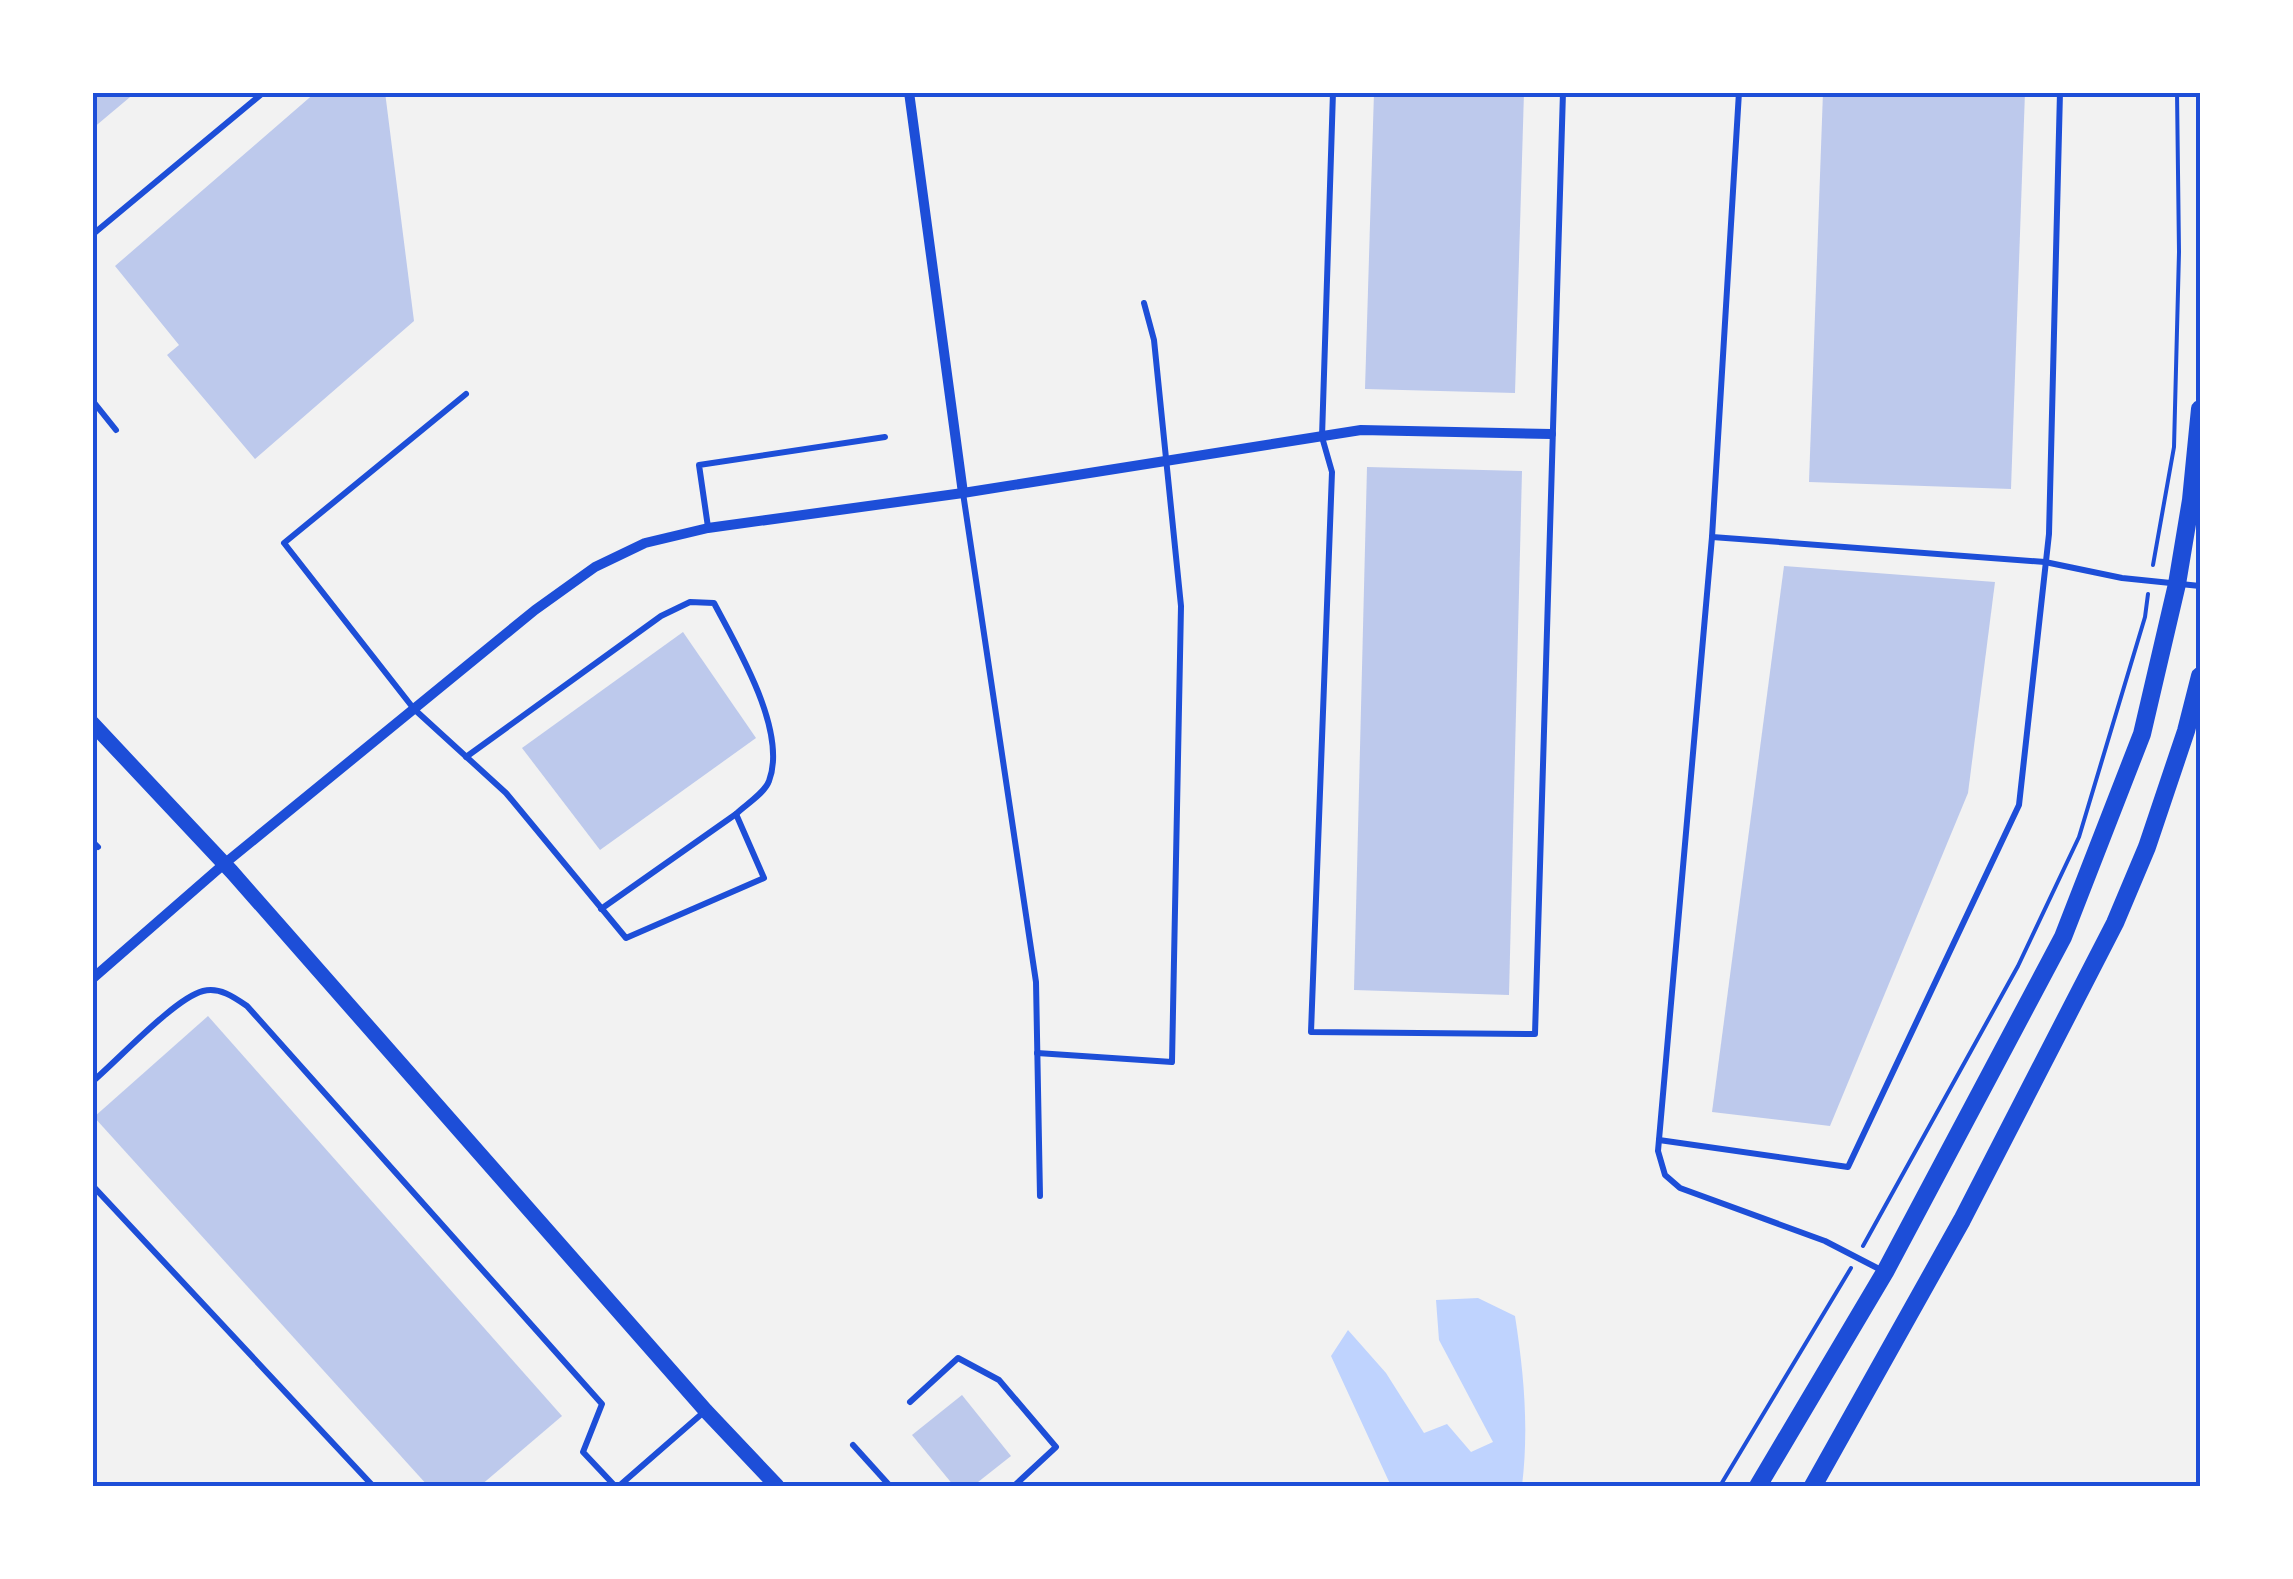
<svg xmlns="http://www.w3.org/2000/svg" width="2293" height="1579" font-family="'IBM Plex Sans',sans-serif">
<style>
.water{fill:#bfd3fe}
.building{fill:#bdc9ec}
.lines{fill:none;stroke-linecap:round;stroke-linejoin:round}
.path{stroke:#1d4ed8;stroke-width:4}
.service{stroke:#1d4ed8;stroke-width:6}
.minor{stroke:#1d4ed8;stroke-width:10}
.tertiary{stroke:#1d4ed8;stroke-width:15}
.secondary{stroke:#1d4ed8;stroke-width:18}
.neatline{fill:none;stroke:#1d4ed8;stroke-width:4}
</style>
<rect width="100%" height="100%" fill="#f2f2f2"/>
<!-- water -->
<path class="water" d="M1478,1298L1515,1316C1524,1374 1529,1428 1522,1486H1391L1331,1356L1348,1330L1386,1373L1424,1433L1447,1424L1471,1452L1493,1442L1439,1340L1436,1300Z"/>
<!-- building -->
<g class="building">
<polygon points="92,92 136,92 92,129"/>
<polygon points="316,92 385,92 414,321 255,459 167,355 179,345 115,266"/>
<polygon points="1374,92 1524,92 1515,393 1365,389"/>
<polygon points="1823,92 2025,92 2011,489 1809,482"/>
<polygon points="1367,467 1522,471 1509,995 1354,990"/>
<polygon points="1784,566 1995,582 1968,793 1830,1126 1712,1112"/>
<polygon points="683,632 756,738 600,850 522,748"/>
<polygon points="208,1016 562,1416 480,1486 428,1486 94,1117"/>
<polygon points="962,1395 1011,1456 973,1486 954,1486 912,1435"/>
</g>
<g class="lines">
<!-- path -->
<g class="path">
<polyline points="2153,565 2174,447 2179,252 2177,92"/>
<polyline points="1863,1246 2018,966 2079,837 2145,617 2148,594"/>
<polyline points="1720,1486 1851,1268"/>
</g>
<!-- service -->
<g class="service">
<polyline points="1333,92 1322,437 1332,472 1311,1032 1535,1034 1563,92"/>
<polyline points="1739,92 1712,537 2045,562 2122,578 2200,586"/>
<polyline points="92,235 264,92"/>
<polyline points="466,394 284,543 414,709 506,793 626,938 764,878 736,814 601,909"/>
<polyline points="92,400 116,430"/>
<polyline points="963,493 1036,982 1040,1196"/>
<polyline points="708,527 699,465 885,437"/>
<polyline points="1712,537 1658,1151 1665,1175 1680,1188 1825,1241 1881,1270"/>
<path d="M466,757L661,616L690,602L714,603C737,647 788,731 769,781C765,793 745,805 736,814"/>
<polyline points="92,841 98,847"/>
<polyline points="1037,1053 1172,1062 1181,606 1154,340 1144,303"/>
<path d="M92,1082C117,1061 175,998 203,991C220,987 234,997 247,1006L602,1404L583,1452L615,1486"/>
<polyline points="1659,1140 1848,1167 2019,805 2049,534 2060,92"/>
<polyline points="92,1185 373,1486"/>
<polyline points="910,1402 958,1358 999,1380 1056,1447 1014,1486"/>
<polyline points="853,1445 890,1486"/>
<polyline points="619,1486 705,1411"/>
</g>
<!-- minor -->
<g class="minor">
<polyline points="909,92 963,493"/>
<polyline points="92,979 224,864 535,610 595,567 645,543 708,528 963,493 1361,430 1551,434"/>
</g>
<!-- tertiary -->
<polyline class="tertiary" points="92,723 232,872 706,1411 777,1486"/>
<!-- secondary -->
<g class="secondary">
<polyline points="1758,1486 1885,1272 2063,937 2142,734 2177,584 2191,500 2200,409"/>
<polyline points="1813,1486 1962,1220 2115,923 2147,847 2186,731 2200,676"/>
</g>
</g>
<!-- border -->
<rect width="2293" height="1579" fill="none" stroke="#ffffff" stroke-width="190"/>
<rect x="95" y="95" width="2103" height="1389" class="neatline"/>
</svg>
